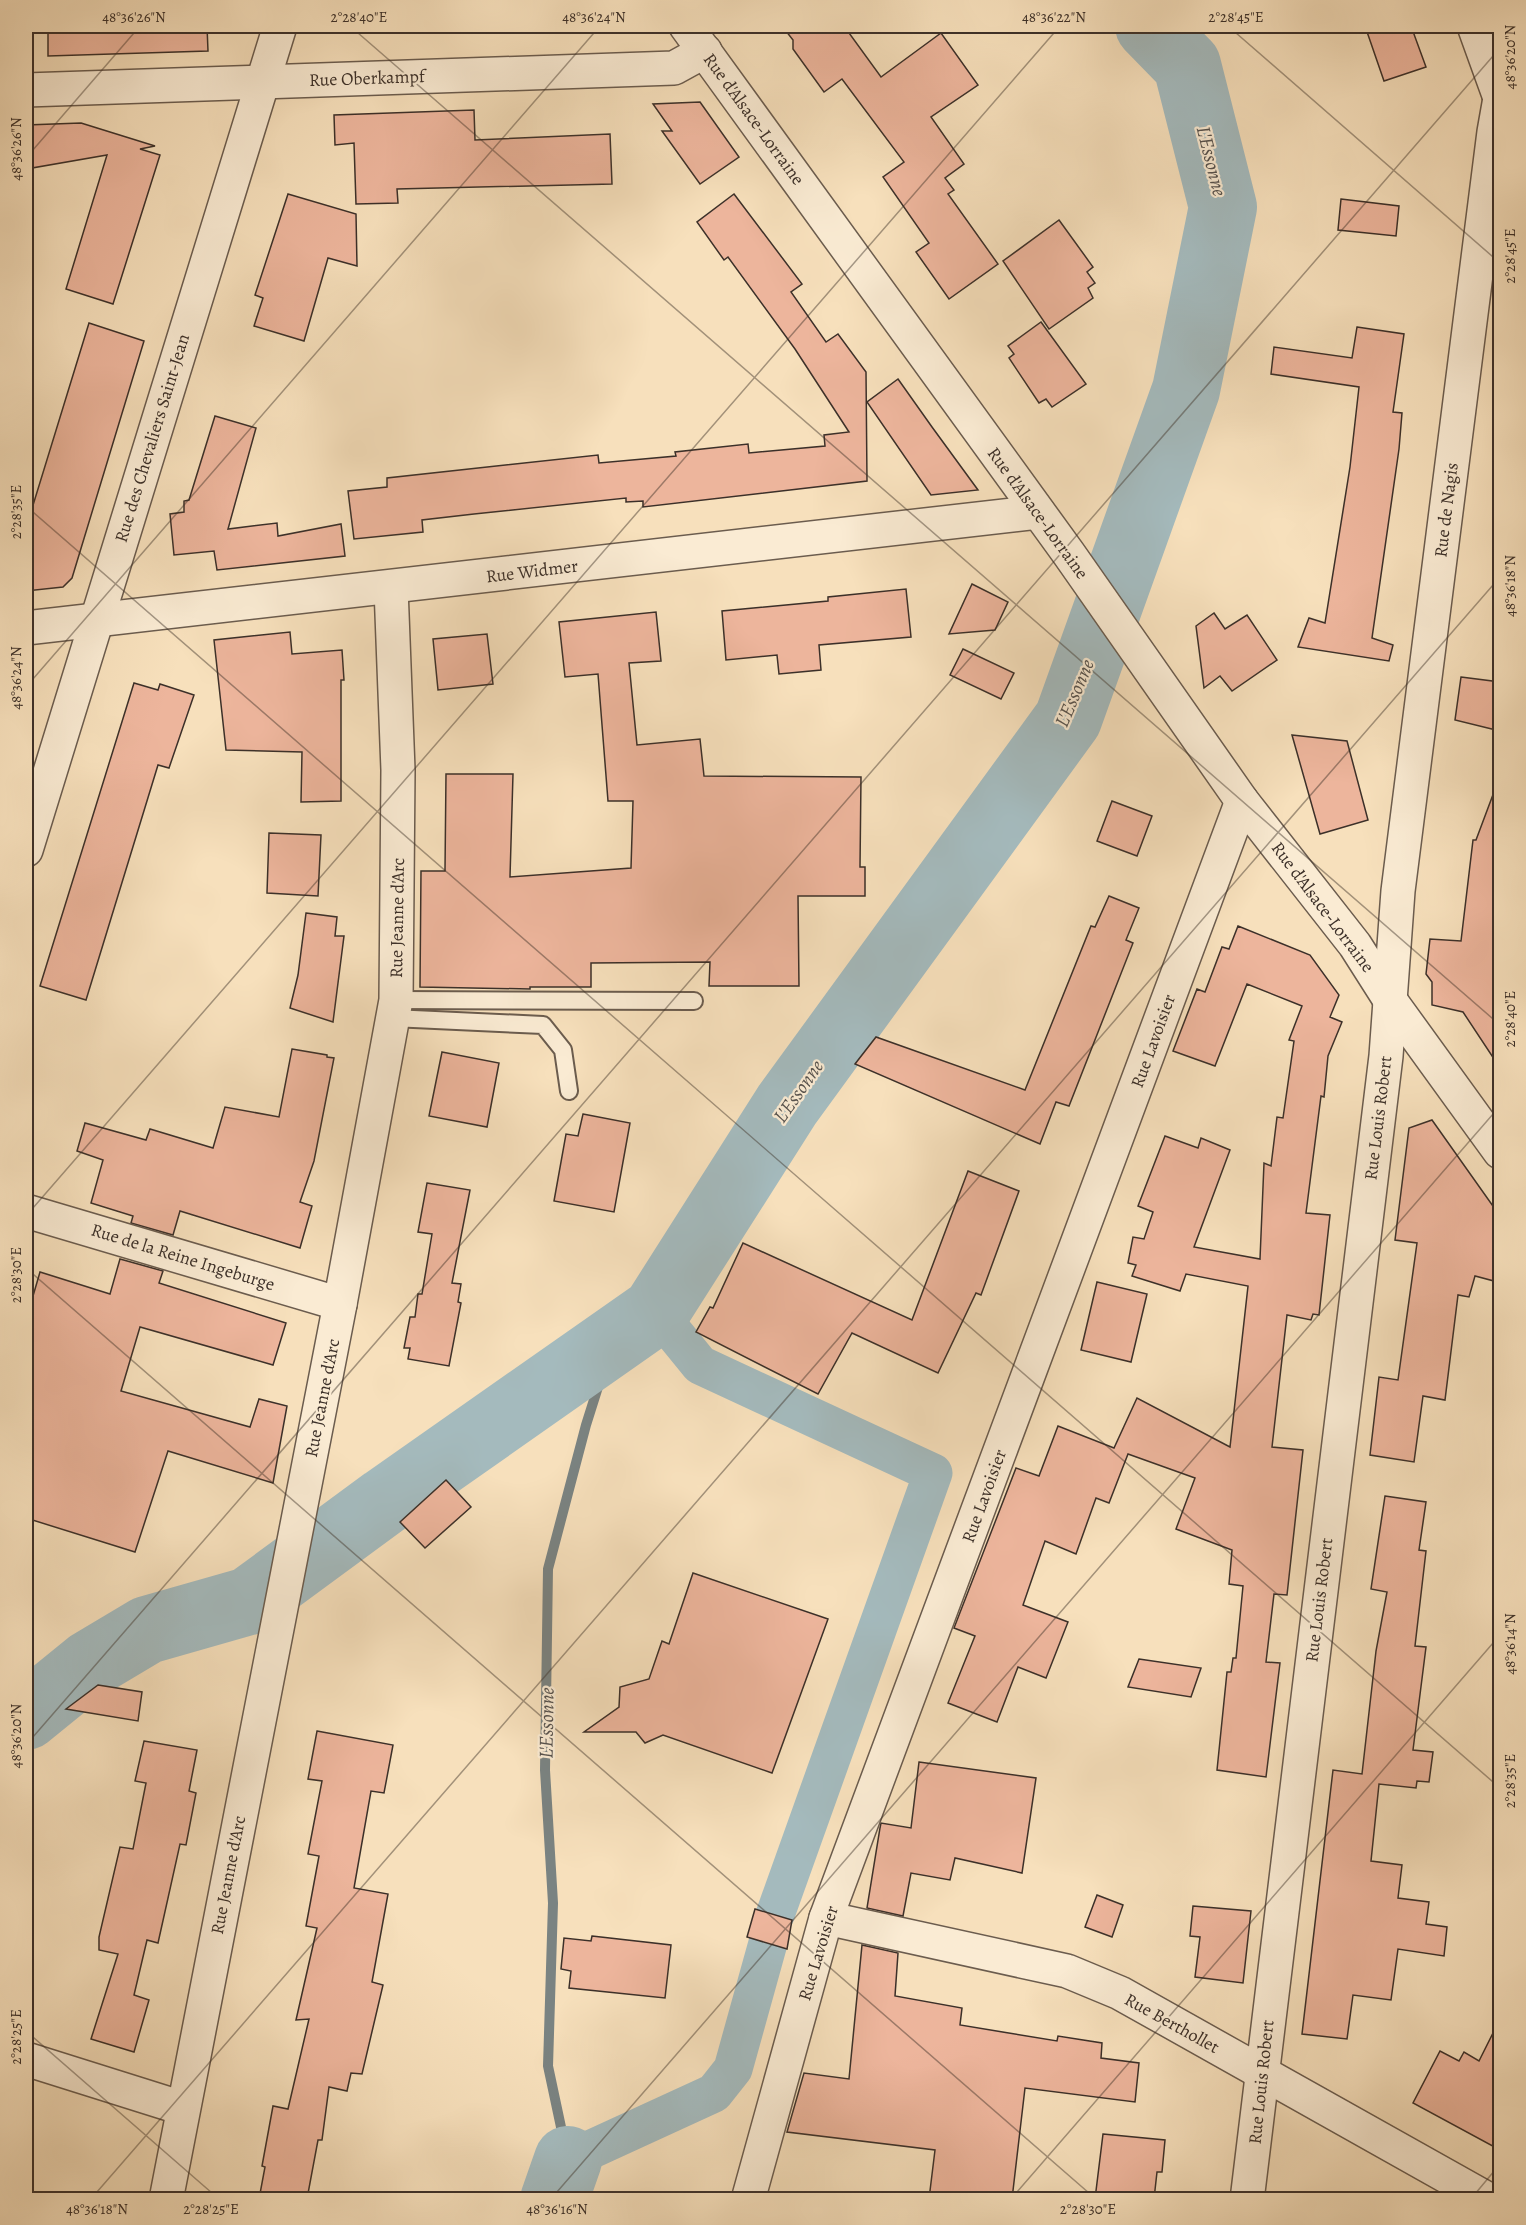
<svg xmlns="http://www.w3.org/2000/svg" width="1526" height="2225" font-family="Alegreya,serif">
<style>
.lines{fill:none;stroke-linecap:round;stroke-linejoin:round}
.stream{stroke:#7a8382;stroke-width:10}
.canal{stroke:#a4babd;stroke-width:39}
.river{stroke:#a4babd;stroke-width:68}
.building{fill:#edb59c;stroke:#3c3029;stroke-width:1.5}
.service-casing{stroke:#6b5c4e;stroke-width:20}
.minor-casing{stroke:#6b5c4e;stroke-width:36}
.tertiary-casing{stroke:#6b5c4e;stroke-width:36}
.service{stroke:#faebd3;stroke-width:16}
.minor{stroke:#faebd3;stroke-width:33}
.tertiary{stroke:#faebd3;stroke-width:33}
.ticks{fill:none;stroke:#3c3029;stroke-width:1.5;stroke-opacity:0.45}
.labels{text-anchor:middle;stroke-width:4.5;stroke-linejoin:round;paint-order:stroke}
.street-label{font-size:18px;fill:#3c3029;stroke:#faebd3}
.water-label{font-size:20px;font-style:italic;fill:#56524e;stroke:#faebd3}
.neatline{fill:none;stroke:#3c3029;stroke-width:2}
.ticks-label{font-size:15px;text-anchor:middle;fill:#3c3029}
</style>
<rect width="100%" height="100%" fill="#f7e0bc"/>
<filter id="stains"><feTurbulence type="fractalNoise" baseFrequency=".00333" numOctaves="4"/><feColorMatrix values="0 0 0 0 .2 0 0 0 0 .09 0 0 0 0 .02 0 0 0 .5 -.17"/></filter>
<radialGradient id="worn" r=".72"><stop offset=".6" stop-color="#630" stop-opacity="0"/><stop offset="1" stop-color="#630" stop-opacity=".3"/></radialGradient>
<g class="lines">
<!-- stream -->
<polyline class="stream" points="568,2160 548,2066 553,1903 545,1770 548,1569 586,1425 604,1368 656,1311"/>
<!-- canal -->
<g class="canal">
<polyline points="656,1311 700,1365 933,1473 775,1915"/>
<polyline points="568,2160 714,2093 733,2069 768,1943"/>
</g>
<!-- river -->
<g class="river">
<polyline points="26,1716 90,1664 147,1630 249,1601 385,1501 656,1311 787,1105 1068,719 1186,390 1223,207 1187,65 1149,26"/>
<polyline points="554,2200 568,2160"/>
</g>
</g>
<!-- building -->
<g class="building">
<polygon points="48,26 207,26 208,51 48,56"/>
<polygon points="782,26 844,26 881,77 941,33 978,85 931,117 964,164 945,178 954,190 948,194 998,264 949,299 916,252 929,243 883,177 904,162 842,79 824,92 793,49 793,40"/>
<polygon points="1365,26 1411,26 1426,67 1384,81"/>
<polygon points="700,102 739,157 700,184 662,131 672,131 653,104"/>
<polygon points="474,110 475,140 610,134 612,184 397,189 398,203 356,204 354,143 335,145 334,115"/>
<polygon points="81,123 155,146 140,149 160,155 113,304 66,289 107,155 26,169 26,125"/>
<polygon points="288,194 356,214 357,266 328,258 304,341 254,326 263,298 255,295"/>
<polygon points="734,194 802,284 791,292 826,342 838,334 866,372 867,481 643,507 643,501 626,502 626,498 474,514 422,520 423,532 354,539 348,491 387,487 387,478 598,455 599,463 676,456 675,452 748,444 749,453 825,446 824,435 849,432 795,349 728,257 724,260 697,222"/>
<polygon points="1341,199 1399,206 1396,236 1338,230"/>
<polygon points="1059,220 1093,267 1087,272 1095,283 1088,288 1093,298 1049,329 1003,261"/>
<polygon points="1041,322 1086,384 1052,407 1046,399 1039,403 1009,358 1014,354 1008,346"/>
<polygon points="89,323 144,341 72,578 63,587 26,591 26,528"/>
<polygon points="1357,327 1404,334 1393,412 1402,413 1399,449 1372,638 1393,645 1389,661 1298,647 1309,618 1325,623 1350,467 1359,387 1271,374 1274,347 1352,358"/>
<polygon points="898,379 932,427 978,490 931,495 867,402"/>
<polygon points="215,416 256,428 228,529 277,523 278,536 341,524 345,556 217,570 214,551 174,555 170,514 184,512 184,501 189,500"/>
<polygon points="972,584 1008,602 995,630 949,634"/>
<polygon points="906,589 911,637 819,645 821,670 779,674 777,655 726,660 722,611 828,601 828,597"/>
<polygon points="656,612 661,661 629,663 637,745 700,739 704,776 861,777 860,867 865,867 865,896 798,896 799,986 709,986 710,962 591,963 591,987 530,987 530,989 420,987 421,871 445,871 446,774 513,774 510,877 631,868 633,801 608,801 598,674 565,677 559,622"/>
<polygon points="1214,613 1225,629 1247,615 1277,660 1232,691 1220,676 1204,688 1196,626"/>
<polygon points="290,632 292,654 342,650 344,680 341,680 341,801 301,802 302,752 226,750 214,640"/>
<polygon points="487,634 493,684 438,690 433,639"/>
<polygon points="963,649 1014,673 1001,699 950,675"/>
<polygon points="1461,677 1500,682 1500,731 1455,720"/>
<polygon points="134,683 158,690 160,684 194,695 169,768 158,765 86,1000 40,986"/>
<polygon points="1292,735 1347,741 1368,820 1320,834"/>
<polygon points="1497,784 1500,785 1500,1068 1463,1012 1432,1005 1432,982 1426,974 1430,939 1461,941 1473,840 1476,840"/>
<polygon points="1112,801 1152,816 1137,856 1097,841"/>
<polygon points="269,833 321,835 318,896 267,893"/>
<polygon points="1109,896 1139,908 1126,940 1133,943 1069,1106 1056,1102 1040,1144 855,1064 876,1037 1025,1090 1091,926 1095,927"/>
<polygon points="306,913 337,917 335,936 344,936 333,1022 290,1008 298,975"/>
<polygon points="1238,926 1310,955 1339,995 1330,1017 1342,1022 1328,1056 1324,1097 1321,1096 1306,1213 1330,1215 1319,1315 1313,1314 1311,1320 1287,1315 1272,1447 1303,1450 1287,1595 1274,1594 1266,1662 1280,1663 1266,1777 1217,1770 1227,1672 1231,1672 1233,1658 1236,1658 1243,1586 1229,1584 1232,1550 1176,1529 1195,1478 1128,1454 1109,1503 1096,1498 1076,1554 1045,1541 1023,1605 1068,1622 1046,1678 1018,1667 997,1722 948,1703 975,1636 954,1628 1016,1468 1039,1476 1058,1426 1114,1448 1137,1398 1230,1447 1248,1286 1186,1274 1180,1291 1132,1276 1136,1265 1128,1263 1133,1237 1144,1239 1153,1212 1138,1206 1165,1136 1198,1148 1201,1138 1230,1150 1194,1247 1260,1259 1264,1163 1271,1166 1277,1117 1283,1118 1294,1041 1289,1040 1302,1006 1247,984 1215,1066 1173,1051 1197,989 1205,992 1222,947 1229,949"/>
<polygon points="292,1049 327,1055 327,1057 334,1058 314,1161 300,1202 312,1206 300,1248 180,1211 173,1235 131,1223 133,1216 91,1203 103,1160 77,1151 85,1123 146,1140 150,1129 213,1148 225,1107 279,1117"/>
<polygon points="442,1052 499,1063 487,1127 429,1116"/>
<polygon points="583,1114 630,1123 614,1212 554,1201 566,1134 578,1136"/>
<polygon points="1432,1120 1500,1216 1500,1261 1494,1281 1475,1276 1469,1297 1458,1295 1445,1400 1423,1396 1414,1462 1370,1455 1379,1377 1398,1380 1417,1243 1395,1240 1409,1128"/>
<polygon points="968,1171 1019,1191 981,1295 976,1293 938,1373 852,1333 818,1394 696,1332 710,1307 713,1308 743,1243 912,1320"/>
<polygon points="427,1183 470,1190 452,1283 461,1284 458,1302 461,1303 449,1366 408,1359 410,1348 404,1348 410,1317 415,1317 418,1294 422,1294 432,1234 418,1232"/>
<polygon points="120,1259 163,1271 159,1283 286,1323 273,1365 140,1327 121,1391 250,1427 259,1399 287,1406 273,1483 168,1451 135,1552 26,1518 26,1320 40,1272 110,1294"/>
<polygon points="1097,1282 1147,1294 1131,1362 1081,1350"/>
<polygon points="446,1480 471,1507 425,1548 400,1522"/>
<polygon points="1385,1496 1426,1502 1419,1550 1426,1551 1415,1646 1426,1647 1413,1750 1433,1752 1429,1782 1417,1781 1416,1788 1379,1784 1371,1861 1402,1865 1398,1898 1429,1902 1426,1924 1447,1927 1444,1956 1398,1949 1391,2000 1353,1995 1347,2039 1302,2034 1333,1770 1362,1774 1376,1651 1387,1592 1371,1589"/>
<polygon points="693,1573 828,1619 772,1773 663,1735 645,1743 636,1732 584,1732 619,1707 620,1687 649,1679 662,1641 669,1644"/>
<polygon points="1139,1659 1201,1668 1191,1697 1128,1687"/>
<polygon points="98,1685 142,1692 138,1721 66,1709"/>
<polygon points="317,1731 393,1745 384,1793 371,1791 354,1888 388,1894 372,1982 383,1985 362,2074 351,2073 347,2091 329,2087 322,2140 318,2140 307,2199 259,2199 265,2167 262,2166 273,2106 288,2109 309,2019 296,2020 317,1928 306,1926 319,1856 308,1854 322,1781 308,1779"/>
<polygon points="144,1741 197,1750 189,1791 196,1793 186,1845 180,1844 158,1943 147,1940 134,1995 149,2000 134,2052 91,2039 118,1954 99,1950 99,1937 120,1847 133,1849 146,1783 135,1781"/>
<polygon points="919,1762 1036,1778 1022,1873 955,1858 950,1880 911,1873 903,1916 867,1908 880,1828 881,1823 911,1828"/>
<polygon points="1097,1895 1123,1905 1112,1937 1085,1927"/>
<polygon points="1193,1906 1251,1911 1243,1983 1195,1977 1200,1937 1190,1936"/>
<polygon points="755,1909 792,1920 787,1949 747,1937"/>
<polygon points="592,1936 671,1945 665,1998 569,1988 571,1971 561,1969 564,1938 591,1941"/>
<polygon points="862,1945 898,1953 895,1996 962,2008 960,2025 1057,2041 1058,2036 1102,2043 1101,2058 1139,2063 1135,2102 1025,2088 1012,2199 929,2199 935,2150 787,2132 804,2073 849,2079"/>
<polygon points="1500,2019 1500,2150 1413,2103 1440,2051 1459,2061 1464,2052 1479,2061"/>
<polygon points="1103,2134 1165,2140 1162,2172 1157,2172 1154,2199 1095,2199"/>
</g>
<g class="lines">
<defs>
<g id="service">
<polyline points="396,1000 694,1001"/>
<polyline points="392,1018 543,1025 563,1050 569,1091"/>
</g>
<g id="minor">
<polyline points="686,26 1069,554 1242,801 1355,945 1390,1000 1500,1152"/>
<polyline points="1474,26 1500,98"/>
<polyline points="26,90 674,68 705,51"/>
<polyline points="26,628 1038,512"/>
<polyline points="26,850 280,26"/>
<polyline points="26,1211 340,1304"/>
<polyline points="826,1918 1067,1971 1120,1993 1489,2200"/>
<polyline points="26,2059 182,2108"/>
<polyline points="166,2200 340,1304 396,1000 398,770 391,588"/>
<polyline points="748,2200 826,1918 1242,801"/>
</g>
<polyline id="tertiary" points="1247,2200 1386,1056 1398,891 1494,132 1500,98"/>
</defs>
<!-- service casing -->
<use href="#service" class="service-casing"/>
<!-- minor casing -->
<use href="#minor" class="minor-casing"/>
<!-- tertiary casing -->
<use href="#tertiary" class="tertiary-casing"/>
<!-- service -->
<use href="#service" class="service"/>
<!-- minor -->
<use href="#minor" class="minor"/>
<!-- tertiary -->
<use href="#tertiary" class="tertiary"/>
</g>
<!-- ticks -->
<path class="ticks" d="M350,26L1500,1025M1228,26L1500,263M26,158L140,26M26,506L1500,1788M26,687L600,26M26,1216L1060,26M26,1268L1097,2200M26,1745L1500,48M26,2031L220,2200M90,2200L1500,577M550,2200L1500,1106M1010,2200L1500,1635M1470,2200L1500,2164"/>
<g class="labels">
<!-- street labels -->
<g class="street-label">
<text transform="translate(367 78) rotate(-2)" y="6">Rue Oberkampf</text>
<text transform="translate(754 119) rotate(54)" y="6">Rue d'Alsace-Lorraine</text>
<text transform="translate(152 438) rotate(-73)" y="6">Rue des Chevaliers Saint-Jean</text>
<text transform="translate(1446 510) rotate(-83)" y="6">Rue de Nagis</text>
<text transform="translate(1038 513) rotate(54)" y="6">Rue d'Alsace-Lorraine</text>
<text transform="translate(532 571) rotate(-7)" y="6">Rue Widmer</text>
<text transform="translate(1323 907) rotate(53)" y="6">Rue d'Alsace-Lorraine</text>
<text transform="translate(397 918) rotate(-89)" y="6">Rue Jeanne d'Arc</text>
<text transform="translate(1153 1041) rotate(-70)" y="6">Rue Lavoisier</text>
<text transform="translate(1378 1118) rotate(-83)" y="6">Rue Louis Robert</text>
<text transform="translate(183 1257) rotate(17)" y="6">Rue de la Reine Ingeburge</text>
<text transform="translate(322 1398) rotate(-79)" y="6">Rue Jeanne d'Arc</text>
<text transform="translate(984 1496) rotate(-70)" y="6">Rue Lavoisier</text>
<text transform="translate(1319 1600) rotate(-83)" y="6">Rue Louis Robert</text>
<text transform="translate(228 1875) rotate(-79)" y="6">Rue Jeanne d'Arc</text>
<text transform="translate(818 1953) rotate(-73)" y="6">Rue Lavoisier</text>
<text transform="translate(1172 2023) rotate(29)" y="6">Rue Berthollet</text>
<text transform="translate(1261 2082) rotate(-84)" y="6">Rue Louis Robert</text>
</g>
<!-- water labels -->
<g class="water-label">
<text transform="translate(1212 161) rotate(76)" y="7">L'Essonne</text>
<text transform="translate(1074 693) rotate(-67)" y="7">L'Essonne</text>
<text transform="translate(798 1091) rotate(-55)" y="7">L'Essonne</text>
<text transform="translate(546 1723) rotate(-89)" y="7">L'Essonne</text>
</g>
</g>
<!-- margin -->
<rect width="1526" height="2225" fill="none" stroke="#f7e0bc" stroke-width="66"/>
<rect x="33" y="33" width="1460" height="2159" class="neatline"/>
<g class="ticks-label">
<text x="134" y="22">48°36'26"N</text>
<text x="359" y="22">2°28'40"E</text>
<text x="594" y="22">48°36'24"N</text>
<text x="1054" y="22">48°36'22"N</text>
<text x="1236" y="22">2°28'45"E</text>
<text transform="translate(1510 57) rotate(-90)" y="5">48°36'20"N</text>
<text transform="translate(16 149) rotate(-90)" y="5">48°36'26"N</text>
<text transform="translate(1510 256) rotate(-90)" y="5">2°28'45"E</text>
<text transform="translate(16 512) rotate(-90)" y="5">2°28'35"E</text>
<text transform="translate(1510 586) rotate(-90)" y="5">48°36'18"N</text>
<text transform="translate(16 678) rotate(-90)" y="5">48°36'24"N</text>
<text transform="translate(1510 1019) rotate(-90)" y="5">2°28'40"E</text>
<text transform="translate(16 1275) rotate(-90)" y="5">2°28'30"E</text>
<text transform="translate(1510 1644) rotate(-90)" y="5">48°36'14"N</text>
<text transform="translate(16 1736) rotate(-90)" y="5">48°36'20"N</text>
<text transform="translate(1510 1781) rotate(-90)" y="5">2°28'35"E</text>
<text transform="translate(16 2037) rotate(-90)" y="5">2°28'25"E</text>
<text x="97" y="2214">48°36'18"N</text>
<text x="211" y="2214">2°28'25"E</text>
<text x="557" y="2214">48°36'16"N</text>
<text x="1088" y="2214">2°28'30"E</text>
</g>
<rect width="100%" height="100%" filter="url(#stains)"/>
<rect width="100%" height="100%" fill="url(#worn)"/>
</svg>
